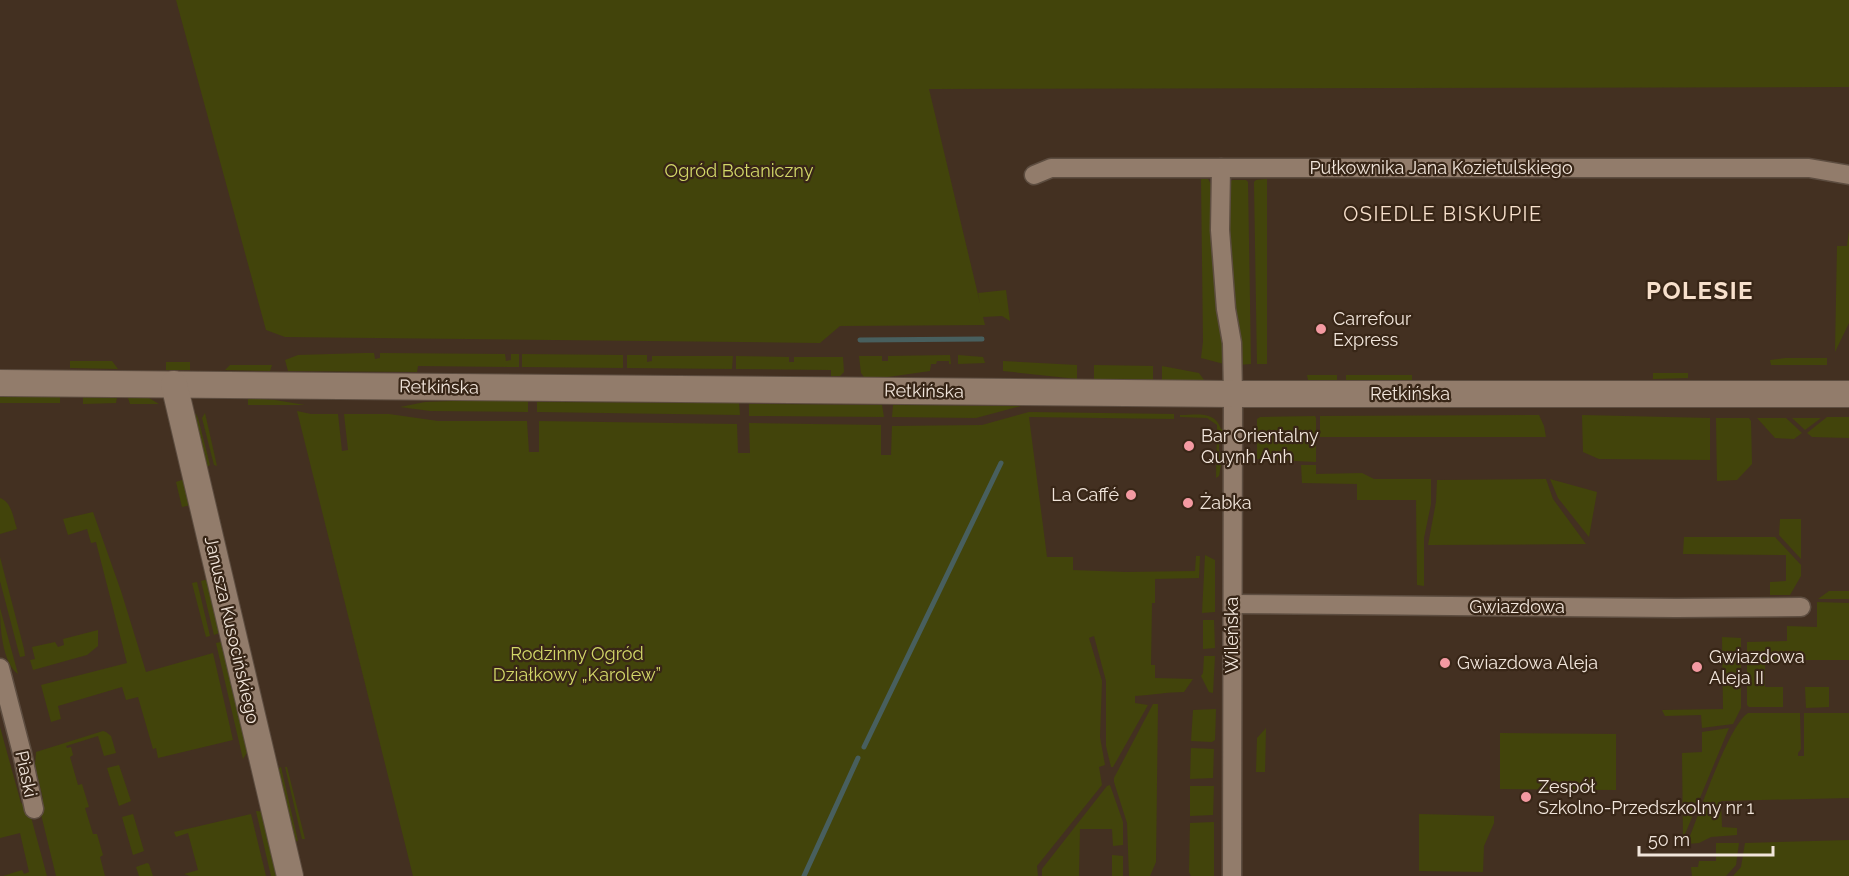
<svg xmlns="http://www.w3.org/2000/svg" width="1849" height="876" font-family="Raleway,sans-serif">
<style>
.green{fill:#42440b}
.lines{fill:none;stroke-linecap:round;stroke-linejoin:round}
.stream{stroke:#485f5e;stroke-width:5}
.street-casing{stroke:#5d4d40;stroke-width:21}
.secondary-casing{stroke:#5d4d40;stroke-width:28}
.street{stroke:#927c6b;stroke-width:18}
.secondary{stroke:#927c6b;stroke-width:26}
.poi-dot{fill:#f49aa2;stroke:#382617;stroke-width:2}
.labels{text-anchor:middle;stroke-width:4.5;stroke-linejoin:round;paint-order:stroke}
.street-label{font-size:18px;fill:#f1e5db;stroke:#382617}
.park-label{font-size:18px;fill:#d2d768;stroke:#382617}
.poi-label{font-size:18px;fill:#f1e5db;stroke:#382617;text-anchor:start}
.neighbourhood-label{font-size:20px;letter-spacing:1.5px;fill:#f7e0cc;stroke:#382617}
.district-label{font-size:24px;font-weight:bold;letter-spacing:1.5px;fill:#f7e0cc;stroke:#382617}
</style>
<rect width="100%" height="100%" fill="#433021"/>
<!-- green -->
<g class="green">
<polygon points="176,0 1849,0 1849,87 929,89 980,303 978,293 1006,290 1010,321 1002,316 983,317 985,325 840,326 820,343 285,337 266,330"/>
<polygon points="1201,179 1208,179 1212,186 1224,364 1201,358 1203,342"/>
<polygon points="1267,179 1267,364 1257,364 1254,182 1256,180"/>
<polygon points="1232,180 1246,180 1248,182 1251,364 1238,365 1228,256 1229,184"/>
<polygon points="1849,231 1849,323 1835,352 1837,246 1847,246"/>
<polygon points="365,353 374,353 375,359 380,358 380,353 505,354 506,361 511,360 511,354 519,354 519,367 418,366 417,372 288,371 285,360 298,355"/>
<polygon points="522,354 623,355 623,368 522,367"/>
<polygon points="627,355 647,355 647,362 652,361 652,356 733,356 732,369 627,368"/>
<polygon points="950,355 951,364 949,364 949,361 937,361 936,364 931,364 930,371 888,377 864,377 861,373 859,356 882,356 882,361 888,361 888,356"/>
<polygon points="958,355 983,357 985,363 958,364"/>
<polygon points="736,356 789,357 789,362 794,362 794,357 843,357 844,372 840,376 831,376 831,370 736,369"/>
<polygon points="1785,358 1827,358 1827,365 1771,365 1770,360"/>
<polygon points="70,361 112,361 118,369 70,368"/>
<polygon points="1003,361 1077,365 1077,379 1003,371"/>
<rect x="166" y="362" width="24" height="8"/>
<polygon points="230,365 272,365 270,371 225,370"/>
<polygon points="1094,365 1153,366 1153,380 1094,379"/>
<polygon points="1162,366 1199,373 1204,380 1162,380"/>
<polygon points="1653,373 1688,373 1688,378 1653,379"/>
<polygon points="1307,375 1337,375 1337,380 1308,380"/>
<rect x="1346" y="375" width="66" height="5"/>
<polygon points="0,396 60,397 60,403 0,403"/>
<polygon points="83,397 117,397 116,403 83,404"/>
<polygon points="128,398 149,398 159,404 130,404"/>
<polygon points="248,398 275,400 305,405 248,405"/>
<polygon points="452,401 528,401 528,412 430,411 400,407 425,402"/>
<polygon points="537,402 739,403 740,415 537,412"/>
<polygon points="749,404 882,405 884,417 749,416"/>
<polygon points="893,405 1021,406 976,418 892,417"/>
<path d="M297,411L311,414H338L342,451L348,450L344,414H389L438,421H527L529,452H539V421L737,424L738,453H750L749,423L881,425V455H891L892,426L982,425L1029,412L1174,414V419L1029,417L1047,557H1073V570L1126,572L1195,571L1196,556H1200L1199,578L1155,579V603H1152L1151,665H1155V678L1193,679L1184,692C1166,692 1153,695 1135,696V703L1148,705L1113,767H1111L1106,746V681L1094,636L1089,638L1102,681L1100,737L1105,765L1099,767L1102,785L1037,866L1038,876H413Z"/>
<polygon points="205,413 217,466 214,465 202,418"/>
<polygon points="196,414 198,418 210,465 207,467 205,467 194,415"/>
<path d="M1180,415C1196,415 1215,410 1221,429L1224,430V439L1219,440V452L1223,454L1219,476L1216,478L1217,425L1207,418L1180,417Z"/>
<polygon points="1539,415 1544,426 1546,437 1320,437 1320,416"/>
<polygon points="1582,415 1710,418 1710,460 1599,459 1583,452"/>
<polygon points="1315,416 1316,418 1316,462 1257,459 1257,419 1260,417"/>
<polygon points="1827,417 1849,417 1849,438 1812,437 1807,433"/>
<polygon points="1716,418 1749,418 1751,421 1752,464 1737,480 1717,481"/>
<polygon points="1757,418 1786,418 1802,433 1794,439 1775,438"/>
<polygon points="1792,418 1821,418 1805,430"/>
<polygon points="1301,465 1316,465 1316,474 1362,473 1374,479 1431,479 1431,504 1424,538 1424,586 1417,585 1416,500 1357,500 1357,484 1302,483"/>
<polygon points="185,479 191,505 182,507 176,482"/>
<polygon points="1546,479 1553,499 1586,544 1428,545 1436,502 1437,480"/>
<polygon points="1550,479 1597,492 1589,537 1558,498"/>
<path d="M0,498C12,502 13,518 17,529L0,534Z"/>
<polygon points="93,512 121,591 146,672 213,653 233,740 158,758 156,748 153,749 138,697 126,700 122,687 58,706 61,719 51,722 41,685 127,663 96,542 91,543 87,529 68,535 63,519"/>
<polygon points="1780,519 1801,519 1801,559 1779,535"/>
<polygon points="1684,537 1775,537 1801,565 1801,576 1790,595 1770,595 1770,582 1786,581 1786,555 1683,554"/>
<polygon points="1205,555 1215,560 1215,612 1202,613"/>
<polygon points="0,557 24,649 25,656 20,657 0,581"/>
<polygon points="208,579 222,632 214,635 201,581"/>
<polygon points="197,582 210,636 206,637 192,583"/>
<polygon points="1829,591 1849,591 1849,599 1818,599"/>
<polygon points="1817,602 1849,603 1849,660 1765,660 1765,687 1783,687 1783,707 1749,707 1747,705 1747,642 1787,641 1787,626 1817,627"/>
<path d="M0,608L18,674C2,663 0,626 0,608Z"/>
<polygon points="1203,620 1214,620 1215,648 1203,649"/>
<polygon points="98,630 98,646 87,655 33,670 30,660 35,659 32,647 55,642 58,647 64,645 63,639"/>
<polygon points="1722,637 1741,638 1741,708 1733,724 1702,728 1701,715 1665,716 1662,710 1723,709"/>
<polygon points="225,641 250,748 243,759 216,643"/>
<polygon points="1204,656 1215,656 1213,693 1209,692 1201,676 1203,673"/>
<polygon points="1805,687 1829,687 1829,707 1806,708"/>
<polygon points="1153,704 1158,704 1156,862 1150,876 1129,876 1127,823 1114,782 1114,778"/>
<polygon points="1216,709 1215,740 1212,742 1191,741 1193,710"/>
<path d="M1748,713H1800L1801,749L1798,753V756H1804V713H1849V798L1721,801L1722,827L1737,828V835L1711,837L1699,843L1687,844C1698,817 1728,726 1748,713Z"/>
<polygon points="0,727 21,803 28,806 47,876 3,876 22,870 24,874 29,872 20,833 0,838"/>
<polygon points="1266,728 1265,772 1256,772 1257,738"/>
<polygon points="1729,728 1683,839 1682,753 1702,752 1702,732"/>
<polygon points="103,731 106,732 111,736 116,753 104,756 98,736 66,746 67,748 71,747 73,755 70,757 78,785 82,784 89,807 85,808 93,834 97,834 103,855 100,857 105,876 56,876 38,802 43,799 35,765 36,752"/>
<polygon points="1500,733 1616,734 1616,790 1500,789"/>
<polygon points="1191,748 1214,749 1213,778 1190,779"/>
<polygon points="119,765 131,801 119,806 107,768"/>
<polygon points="281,767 298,841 293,842 276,769"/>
<polygon points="285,767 287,767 305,839 302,839"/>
<polygon points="1110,785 1123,822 1123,845 1113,846 1112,829 1080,829 1079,876 1042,876 1042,869 1107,786"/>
<polygon points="1190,786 1214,786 1213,815 1190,816"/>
<polygon points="256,811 265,812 280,876 271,876"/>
<polygon points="133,814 144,851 133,855 122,817"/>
<polygon points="251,814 266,876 190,876 184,874 198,870 188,833 176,837 174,832"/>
<polygon points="1419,814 1494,816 1494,823 1484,846 1483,872 1419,871"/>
<polygon points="1214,822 1214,876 1191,876 1189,872 1190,823"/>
<polygon points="1849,840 1849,876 1733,876 1741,867 1745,843"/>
<polygon points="1716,843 1739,843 1736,865 1726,876 1692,876 1691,867 1698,867 1699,861 1716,861"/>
<polygon points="1112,855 1123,856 1123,876 1112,876"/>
<polygon points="147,863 149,864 153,876 139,876 136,867"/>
</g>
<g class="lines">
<!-- stream -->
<g class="stream">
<polyline points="860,340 982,339"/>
<polyline points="864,747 1001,463"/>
<polyline points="804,876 858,758"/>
</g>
<defs>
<g id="street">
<polyline points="1221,168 1220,230 1226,309 1232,343 1233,394 1232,876"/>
<polyline points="1034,175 1051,168 1809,168 1849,175"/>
<polyline points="1233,604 1676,608 1801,607"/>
<polyline points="0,668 22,753 34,809"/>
</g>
<g id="secondary">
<polyline points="0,383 1233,394 1849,394"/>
<polyline points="174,384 290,876"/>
</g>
</defs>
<!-- street casing -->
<use href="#street" class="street-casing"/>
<!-- secondary casing -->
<use href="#secondary" class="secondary-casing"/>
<!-- street -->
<use href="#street" class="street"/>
<!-- secondary -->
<use href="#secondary" class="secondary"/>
</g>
<!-- markers -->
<g class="poi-dot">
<circle cx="1321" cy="329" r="6"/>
<circle cx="1189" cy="446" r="6"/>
<circle cx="1131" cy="495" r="6"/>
<circle cx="1188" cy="503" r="6"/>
<circle cx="1445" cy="663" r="6"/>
<circle cx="1697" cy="667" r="6"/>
<circle cx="1526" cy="797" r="6"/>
</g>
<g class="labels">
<!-- street labels -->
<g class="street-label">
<text x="1441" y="174">Pułkownika Jana Kozietulskiego</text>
<text transform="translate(439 387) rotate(1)" y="6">Retkińska</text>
<text transform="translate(924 391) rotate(1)" y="6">Retkińska</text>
<text x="1410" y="400">Retkińska</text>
<text x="1517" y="613">Gwiazdowa</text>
<text transform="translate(232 630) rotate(77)" y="6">Janusza Kusocińskiego</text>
<text transform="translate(1232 635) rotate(-90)" y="6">Wileńska</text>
<text transform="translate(26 774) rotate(78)" y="6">Piaski</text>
</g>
<!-- park labels -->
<g class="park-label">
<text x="739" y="177">Ogród Botaniczny</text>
<text x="577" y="660">Rodzinny Ogród<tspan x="577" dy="21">Działkowy „Karolew”</tspan></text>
</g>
<!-- poi labels -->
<g class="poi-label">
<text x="1333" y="325">Carrefour<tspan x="1333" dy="21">Express</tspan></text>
<text x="1201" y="442">Bar Orientalny<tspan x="1201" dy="21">Quynh Anh</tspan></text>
<text x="1119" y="501" text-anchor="end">La Caffé</text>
<text x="1200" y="509">Żabka</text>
<text x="1709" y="663">Gwiazdowa<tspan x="1709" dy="21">Aleja II</tspan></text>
<text x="1457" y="669">Gwiazdowa Aleja</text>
<text x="1538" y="793">Zespół<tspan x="1538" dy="21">Szkolno-Przedszkolny nr 1</tspan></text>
</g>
<!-- neighbourhood labels -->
<g class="neighbourhood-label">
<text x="1443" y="221">OSIEDLE BISKUPIE</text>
</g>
<!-- district labels -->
<g class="district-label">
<text x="1700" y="299">POLESIE</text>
</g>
</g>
<!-- scale -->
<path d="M1639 846v9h134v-9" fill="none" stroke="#f1e5db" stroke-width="3"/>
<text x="1648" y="846" font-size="18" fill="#f1e5db" stroke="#382617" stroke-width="4.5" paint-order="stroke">50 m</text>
</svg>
